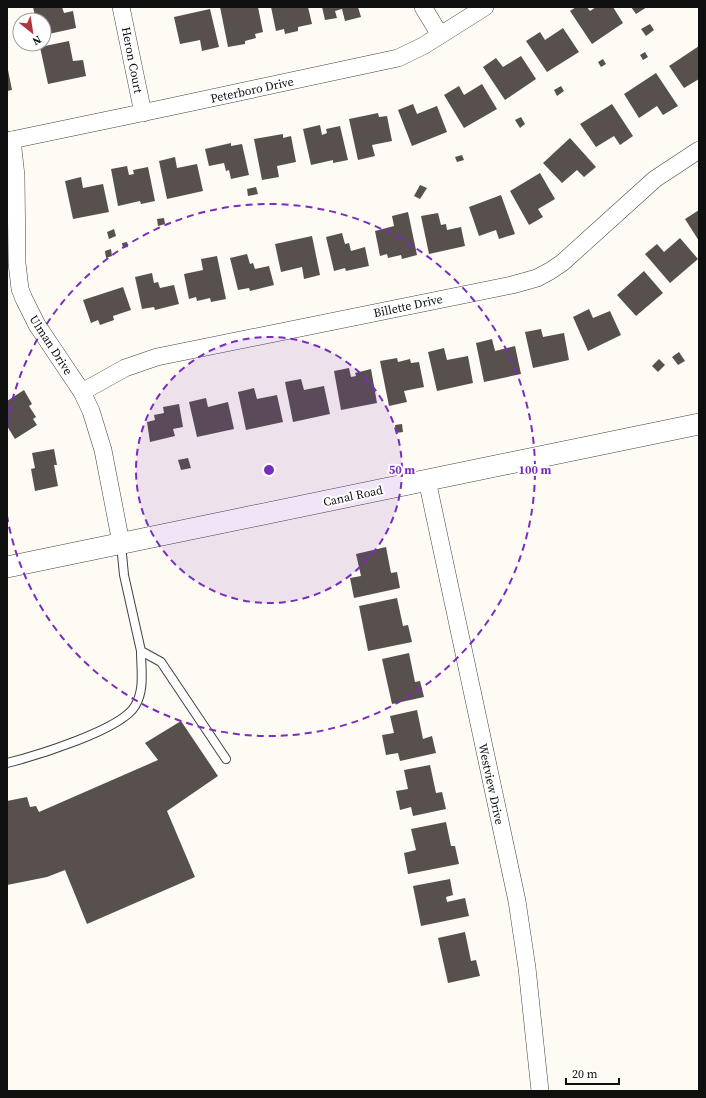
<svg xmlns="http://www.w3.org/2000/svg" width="706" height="1098" font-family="'Source Serif 4',serif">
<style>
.building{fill:#57504d}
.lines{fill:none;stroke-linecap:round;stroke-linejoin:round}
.service-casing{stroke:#424242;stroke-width:10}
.minor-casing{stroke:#424242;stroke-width:18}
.tertiary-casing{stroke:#424242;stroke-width:22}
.service{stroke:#fff;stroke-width:8}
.minor{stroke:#fff;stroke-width:17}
.tertiary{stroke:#fff;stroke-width:21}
.ring{fill:none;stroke:#7b2cbf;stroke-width:2;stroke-dasharray:7 5}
.labels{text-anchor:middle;stroke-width:4;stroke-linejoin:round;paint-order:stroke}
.street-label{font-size:12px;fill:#0f0f0f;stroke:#fff}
.centre{fill:#7b2cbf;stroke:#fff;stroke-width:2}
.ring-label{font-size:12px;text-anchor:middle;font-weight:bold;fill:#7b2cbf;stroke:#fff;stroke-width:4;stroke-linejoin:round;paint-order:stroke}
</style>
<rect width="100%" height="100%" fill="#fdfbf3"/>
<!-- building -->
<g class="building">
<polygon points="33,7 62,7 64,13 73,11 76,28 44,35 44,20 36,20"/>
<polygon points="220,7 258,7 263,32 255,34 256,38 245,41 245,44 228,47"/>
<polygon points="271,7 308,7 312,24 298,27 298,31 285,34 284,29 276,31"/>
<polygon points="322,7 358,7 361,17 345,21 342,9 335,11 337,18 325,20"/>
<polygon points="576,7 587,7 590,11 596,7 613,7 623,23 592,44 570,11"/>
<polygon points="631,7 647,7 636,14"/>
<polygon points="210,9 219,47 202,51 200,40 180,44 174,17"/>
<polygon points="650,24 654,30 646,36 641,29"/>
<polygon points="563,28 579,52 547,72 526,41 540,32 545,40"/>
<polygon points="69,41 73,61 83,60 86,76 48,84 40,47"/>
<polygon points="699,46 699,79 684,88 669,66"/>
<polygon points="645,52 648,57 643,60 640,55"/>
<polygon points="521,56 536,79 505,100 483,67 496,58 503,67"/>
<polygon points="603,59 606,64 601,67 598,62"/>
<polygon points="8,70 12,90 7,91 7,71"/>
<polygon points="656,73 678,106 663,115 657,106 639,118 624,94"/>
<polygon points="482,84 497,109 464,128 444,95 459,86 464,95"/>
<polygon points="561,86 564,91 557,96 554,90"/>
<polygon points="413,104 417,114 437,106 447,132 412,146 398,110"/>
<polygon points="612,104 633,136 620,145 614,136 596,147 580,124"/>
<polygon points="378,113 379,117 387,116 392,141 372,145 375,156 358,160 349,119"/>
<polygon points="521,117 525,124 520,128 515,120"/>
<polygon points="320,125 322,135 327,133 326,129 340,126 348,160 333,163 333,160 311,165 303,129"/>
<polygon points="283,134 283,138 291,136 296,162 277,166 279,177 262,180 254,139"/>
<polygon points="570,138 596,167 584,177 577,170 562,183 543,163"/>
<polygon points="231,143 231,146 242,144 249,175 231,179 229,170 226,171 224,163 209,166 205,149"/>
<polygon points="462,155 464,160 457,162 455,157"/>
<polygon points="175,157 177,168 197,164 203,191 167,199 159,161"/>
<polygon points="127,166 129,175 134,174 133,170 148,167 155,201 141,204 140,201 118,206 111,169"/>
<polygon points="540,173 555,199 538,209 543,217 529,225 510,191"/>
<polygon points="81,177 83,188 103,184 109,212 73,219 65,181"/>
<polygon points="420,185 427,188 420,199 414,196"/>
<polygon points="256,187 258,194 248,196 247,189"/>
<polygon points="501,195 515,234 499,239 496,230 479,236 469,207"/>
<polygon points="699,210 699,241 685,219"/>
<polygon points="408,212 417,255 402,259 401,255 388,258 387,254 380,256 375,231 394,226 392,216"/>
<polygon points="438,213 441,225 446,224 447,230 461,227 465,246 429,254 421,216"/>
<polygon points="164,218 165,224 158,226 157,219"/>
<polygon points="114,229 116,236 109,239 107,232"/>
<polygon points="342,233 345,244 349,243 351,251 365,247 369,266 346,271 345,268 334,271 326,237"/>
<polygon points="312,236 320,275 304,279 302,267 281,272 275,244"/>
<polygon points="680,238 698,259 670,283 645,254 657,244 664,252"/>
<polygon points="127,242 128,247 123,248 122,243"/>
<polygon points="111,249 112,256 106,258 105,251"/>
<polygon points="247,254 250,264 253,263 255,269 269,266 274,285 250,291 249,288 238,290 230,258"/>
<polygon points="217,256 226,299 211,302 210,298 197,301 196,297 189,299 184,274 203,270 201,259"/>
<polygon points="644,271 663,293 636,316 617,295"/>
<polygon points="152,273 154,283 158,282 160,288 174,285 179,304 155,310 154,307 142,309 135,277"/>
<polygon points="123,287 131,310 113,316 114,320 100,325 98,320 91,323 83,300"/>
<polygon points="589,309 593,318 610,311 621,335 588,351 573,317"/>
<polygon points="541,329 543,337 564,333 569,360 533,368 525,332"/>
<polygon points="492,339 495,351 515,346 521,374 484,382 476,343"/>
<polygon points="444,348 447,360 468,356 473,383 437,391 428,352"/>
<polygon points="679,352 685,361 678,365 672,357"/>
<polygon points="397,358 398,362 410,359 411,363 419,362 424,387 404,391 407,402 389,406 380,361"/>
<polygon points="659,359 665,365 658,372 652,366"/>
<polygon points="349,368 351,377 356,376 355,373 371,369 377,403 341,410 334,371"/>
<polygon points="301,379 304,390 324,386 330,414 293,422 285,382"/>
<polygon points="254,388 257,399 277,395 283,422 246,430 238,392"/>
<polygon points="24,390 32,404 29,406 36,417 33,419 37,425 15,439 7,426 7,401"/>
<polygon points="206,398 208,407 228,402 234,429 197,437 189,402"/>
<polygon points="179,404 183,427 173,429 175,436 150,442 147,422 155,420 154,415 164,413 163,407"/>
<polygon points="402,424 403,432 396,433 395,425"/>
<polygon points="54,449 57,465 54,465 58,486 35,491 31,469 35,468 32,453"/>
<polygon points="188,458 191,468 181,470 178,460"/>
<polygon points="386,547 391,573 397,572 400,588 354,598 350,578 361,576 356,554"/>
<polygon points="397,598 403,626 408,625 412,642 368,651 359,606"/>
<polygon points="409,653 415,682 420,681 424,697 392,704 382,659"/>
<polygon points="417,710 423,739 432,736 436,753 400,761 398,753 386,755 382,735 394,733 390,716"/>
<polygon points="181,721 218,776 167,811 195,877 87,924 65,870 47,877 7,885 7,801 27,797 30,807 36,806 39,812 158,760 145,743"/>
<polygon points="430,765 436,793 442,792 446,809 413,816 411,807 400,810 396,791 408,789 404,770"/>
<polygon points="446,822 451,846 455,846 459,864 408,874 404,853 416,850 411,829"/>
<polygon points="450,879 453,895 446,897 447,902 465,898 469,916 421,926 413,886"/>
<polygon points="465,932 471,961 476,960 480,976 448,983 438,938"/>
</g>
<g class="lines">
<defs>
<g id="service">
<polyline points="121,544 124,575 141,651 161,662 226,759"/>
<path d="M7,763C35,756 121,730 135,706C145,690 141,669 141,651"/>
</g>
<g id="minor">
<polyline points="121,7 143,113"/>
<polyline points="423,7 440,35"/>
<polyline points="12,140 16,176 17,263 20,289 24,299 37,325 82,392 91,411 103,450 121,543"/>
<polyline points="7,141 165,108 398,58 423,46 485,7"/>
<polyline points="82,392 125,368 157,357 512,285 537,278 550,271 562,263 655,179 699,150"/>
<polyline points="427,480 517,901 527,968 540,1091"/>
</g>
<polyline id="tertiary" points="7,567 699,424"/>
</defs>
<!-- service casing -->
<use href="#service" class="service-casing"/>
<!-- minor casing -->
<use href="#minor" class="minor-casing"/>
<!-- tertiary casing -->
<use href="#tertiary" class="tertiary-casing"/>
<!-- service -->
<use href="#service" class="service"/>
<!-- minor -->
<use href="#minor" class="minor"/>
<!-- tertiary -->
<use href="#tertiary" class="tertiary"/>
</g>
<!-- distance rings -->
<circle cx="269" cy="470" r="133" fill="#7b2cbf" fill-opacity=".12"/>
<g class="ring">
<circle cx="269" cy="470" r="133"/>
<path d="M7 424A266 266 0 1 1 7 516"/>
</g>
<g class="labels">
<!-- street labels -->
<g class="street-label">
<text transform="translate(132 60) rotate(79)" y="4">Heron Court</text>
<text transform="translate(252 90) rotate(-12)" y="4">Peterboro Drive</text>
<text transform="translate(408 306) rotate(-12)" y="4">Billette Drive</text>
<text transform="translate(51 345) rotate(57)" y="4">Ulman Drive</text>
<text transform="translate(353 496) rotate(-12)" y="4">Canal Road</text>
<text transform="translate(491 784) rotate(78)" y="4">Westview Drive</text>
</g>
</g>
<circle cx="269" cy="470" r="6" class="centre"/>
<g class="ring-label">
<text x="402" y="474">50 m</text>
<text x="535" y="474">100 m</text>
</g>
<!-- border -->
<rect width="706" height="1098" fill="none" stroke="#0f0f0f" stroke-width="16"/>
<!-- north arrow -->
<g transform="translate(32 32) rotate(150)"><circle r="19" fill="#ffffff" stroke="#9f9f9f"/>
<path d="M0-3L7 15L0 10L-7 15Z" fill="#af3840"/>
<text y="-6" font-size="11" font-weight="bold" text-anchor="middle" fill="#0f0f0f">N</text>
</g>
<!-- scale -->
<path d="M566 1078v6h53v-6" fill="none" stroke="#0f0f0f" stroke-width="2"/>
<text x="572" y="1078" font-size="12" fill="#0f0f0f" stroke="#ffffff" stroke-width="3" paint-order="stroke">20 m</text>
</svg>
